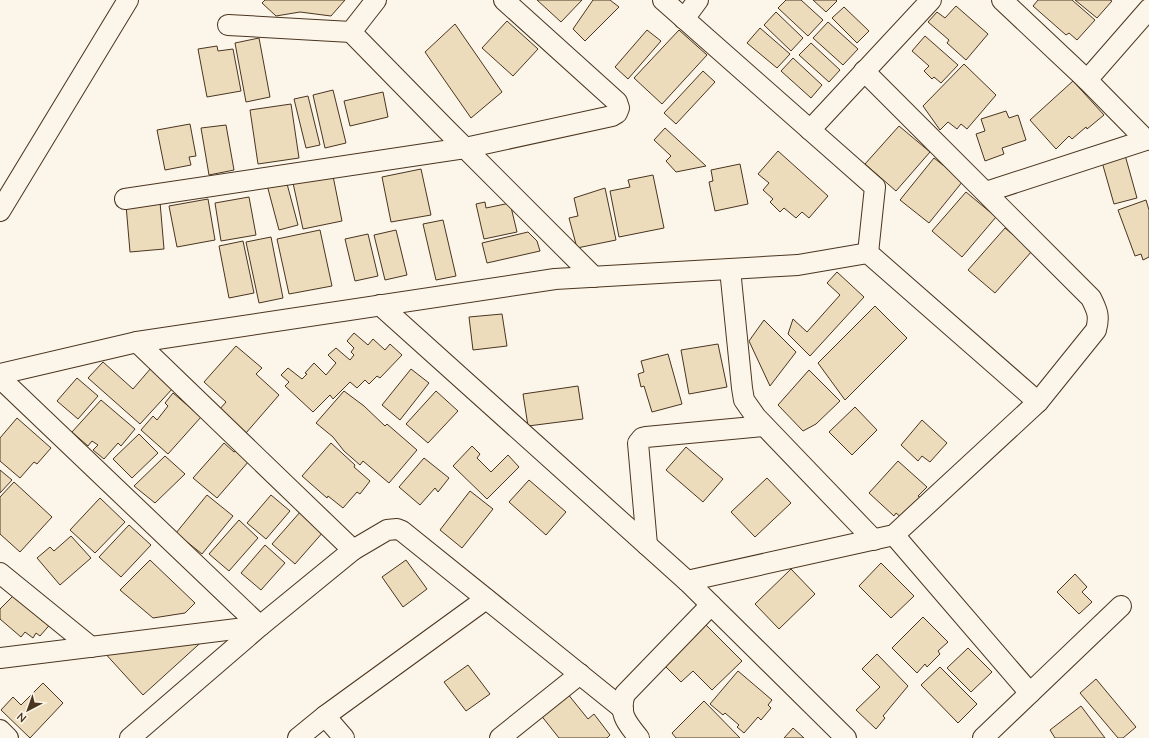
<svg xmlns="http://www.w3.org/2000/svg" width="1149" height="738" font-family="'Nunito Sans',sans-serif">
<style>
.building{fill:#ecdcbc;stroke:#4a3520}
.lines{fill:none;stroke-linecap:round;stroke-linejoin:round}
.minor-casing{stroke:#4a3520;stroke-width:22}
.minor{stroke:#fbf6e9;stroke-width:20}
</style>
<rect width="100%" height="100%" fill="#fbf6e9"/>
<!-- building -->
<g class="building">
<polygon points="265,0 345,0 331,16 300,12 276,16 262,3"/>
<polygon points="537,0 582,0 561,22"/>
<polygon points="593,0 610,0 619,7 585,41 573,29"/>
<polygon points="786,0 801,0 823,20 808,36 778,8"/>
<polygon points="813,0 836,0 837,1 826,12"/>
<polygon points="1038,0 1072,0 1095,20 1077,40 1069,33 1066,35 1033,6"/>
<polygon points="1075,0 1110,0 1112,1 1097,18"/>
<polygon points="956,6 988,34 966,60 947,43 949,40 928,22 937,12 945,18"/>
<polygon points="844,7 869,31 857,43 832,18"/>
<polygon points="776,12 803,38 791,51 764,25"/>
<polygon points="507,21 538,49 513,76 482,48"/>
<polygon points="828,22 858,49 843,65 813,38"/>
<polygon points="455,24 502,92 471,118 425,52"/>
<polygon points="760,28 790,54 777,68 747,43"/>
<polygon points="647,30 661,41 628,79 615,67"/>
<polygon points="679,30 707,55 662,104 634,78"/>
<polygon points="925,36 958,65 941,83 934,77 932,79 924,71 929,66 912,51"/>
<polygon points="259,38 270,97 246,102 235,43"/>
<polygon points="811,43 840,70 829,82 799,55"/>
<polygon points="217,46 218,51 233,49 241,91 207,97 198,49"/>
<polygon points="793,58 822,85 811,98 781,71"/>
<polygon points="964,64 996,95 967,129 961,124 957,129 948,122 940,130 923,106"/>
<polygon points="703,71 715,82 676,124 664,113"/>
<polygon points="1073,81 1104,115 1087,129 1086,127 1072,139 1069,136 1056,149 1030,120"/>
<polygon points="333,90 346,143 325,148 313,95"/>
<polygon points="383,92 388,117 350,126 344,101"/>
<polygon points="308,96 320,145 306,148 294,99"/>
<polygon points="291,104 299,158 258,164 250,110"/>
<polygon points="1006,111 1009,118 1018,115 1026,140 1002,148 1004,154 985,161 976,134 985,131 981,119"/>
<polygon points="190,124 196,156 189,157 191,165 165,170 157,130"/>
<polygon points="226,125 234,170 209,175 201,128"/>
<polygon points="899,126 930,152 896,191 865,164"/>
<polygon points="665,128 706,166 676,172 666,161 671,156 654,140"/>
<polygon points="778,151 828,196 809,218 802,212 796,218 784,208 780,212 770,202 773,199 763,190 769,183 758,174"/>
<polygon points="1125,155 1137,198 1114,204 1102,162"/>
<polygon points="934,158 963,181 929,223 900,200"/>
<polygon points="740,164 748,204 715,211 709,182 713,181 711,170"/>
<polygon points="421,169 431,215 391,222 382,177"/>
<polygon points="653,175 664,228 619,237 610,191 630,187 628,180"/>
<polygon points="333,176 342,221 303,229 293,183"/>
<polygon points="286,180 298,225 279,230 267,185"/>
<polygon points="605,188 616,240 577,248 569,218 578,216 574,198"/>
<polygon points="966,192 996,217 962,257 932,231"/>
<polygon points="249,197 256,235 221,241 215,203"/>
<polygon points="208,199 215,240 177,247 169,206"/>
<polygon points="1146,200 1149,210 1149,257 1143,260 1141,254 1135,256 1118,210"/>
<polygon points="160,202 164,249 130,252 126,205"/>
<polygon points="485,202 486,208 510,203 517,232 484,239 476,204"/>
<polygon points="443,220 456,276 436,280 423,224"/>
<polygon points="1005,228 1032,251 995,293 968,270"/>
<polygon points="320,230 332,286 289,294 277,239"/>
<polygon points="396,230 407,275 385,280 374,235"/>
<polygon points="528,232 537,241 540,251 487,263 482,243"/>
<polygon points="368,234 378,276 355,281 345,239"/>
<polygon points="271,237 283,298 259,303 246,242"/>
<polygon points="243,241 254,293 229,298 219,246"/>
<polygon points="837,272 864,297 810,356 788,334 793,319 807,332 840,295 827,283"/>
<polygon points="875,306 907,338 845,400 818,363"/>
<polygon points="502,314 507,346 473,350 469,317"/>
<polygon points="764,320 796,352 770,386 749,341"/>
<polygon points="354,333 368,345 373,339 385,350 390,344 402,355 380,378 377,376 369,384 365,380 357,388 350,382 333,399 330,395 313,412 285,386 289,382 281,375 288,368 302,379 307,374 305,373 314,363 326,375 336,363 328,355 336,348 350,360 354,355 351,352 354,348 347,341"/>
<polygon points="718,344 727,387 689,394 681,350"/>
<polygon points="236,346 262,368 256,374 279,395 246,433 219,410 226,402 204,382"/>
<polygon points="668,354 682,404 652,412 644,386 641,387 638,374 644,372 641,361"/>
<polygon points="103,362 133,389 151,368 173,388 140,424 88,378"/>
<polygon points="411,369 429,383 400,420 382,405"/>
<polygon points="809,370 840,401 816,424 803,431 778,405"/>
<polygon points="77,378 98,396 78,419 57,401"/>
<polygon points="578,386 583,419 528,426 523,394"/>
<polygon points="344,391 364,406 385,426 387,424 417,450 389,483 363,461 360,465 344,451 333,437 316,423"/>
<polygon points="436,391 458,411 428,443 406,424"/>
<polygon points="173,393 201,417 168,454 141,430 153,416 157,420 168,406 165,403"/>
<polygon points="101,400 135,429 121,446 118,443 104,459 93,450 98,445 92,441 88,446 72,432"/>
<polygon points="855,407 877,430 852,455 829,432"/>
<polygon points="17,418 51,448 37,464 34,462 20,478 0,461 0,438"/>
<polygon points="922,420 947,443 930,462 922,456 918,461 901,445"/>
<polygon points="139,434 158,453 132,478 113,459"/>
<polygon points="224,443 234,452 237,450 249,461 217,498 193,478"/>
<polygon points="331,443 355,465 354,467 370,481 360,494 357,492 343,508 328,496 327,498 302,476"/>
<polygon points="472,446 480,454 477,458 491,472 508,455 519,467 487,499 453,466"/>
<polygon points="686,447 723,479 703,502 666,470"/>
<polygon points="165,456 185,474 155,503 134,486"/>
<polygon points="424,458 449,478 438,492 435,488 420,505 399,487"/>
<polygon points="898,461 927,487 918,496 921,498 902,518 896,513 894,516 869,493"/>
<polygon points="0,470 12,480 0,493"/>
<polygon points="767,478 791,503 755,537 731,512"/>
<polygon points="529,480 566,512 546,535 509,502"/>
<polygon points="14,482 52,517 20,552 0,534 0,497"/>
<polygon points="470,491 493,509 462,548 440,530"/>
<polygon points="207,495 233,516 202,554 176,533"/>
<polygon points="271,495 290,511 266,539 247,523"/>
<polygon points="100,498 125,522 95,553 70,530"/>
<polygon points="301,511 324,531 295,564 272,544"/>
<polygon points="239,520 258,538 229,571 209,554"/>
<polygon points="129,525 151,545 121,577 99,557"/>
<polygon points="71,536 91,558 60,585 37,558 50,547 54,551"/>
<polygon points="265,545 285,563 261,590 241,573"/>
<polygon points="150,560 195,603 185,613 153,618 120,590"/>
<polygon points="406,560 427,589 403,607 382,577"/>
<polygon points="881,563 914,596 891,618 859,586"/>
<polygon points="791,569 815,594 779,629 755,604"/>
<polygon points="1075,574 1087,587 1082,592 1092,602 1079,614 1057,592"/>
<polygon points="17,592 53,621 40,636 36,633 33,638 25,632 21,637 0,619 0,609"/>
<polygon points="923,617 948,642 938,651 940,654 927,667 925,664 917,673 892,648"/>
<polygon points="701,620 742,661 712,690 693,671 681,682 660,661"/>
<polygon points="208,636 143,695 102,650"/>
<polygon points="968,648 992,672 971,692 947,668"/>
<polygon points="877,654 908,686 883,716 885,718 876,729 856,710 880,687 862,669"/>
<polygon points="468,665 490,694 466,711 444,682"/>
<polygon points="940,667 977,704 958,723 921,685"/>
<polygon points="738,671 772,700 768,705 771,708 761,720 758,717 744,733 737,727 739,725 725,713 723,715 710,704"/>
<polygon points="1096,679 1136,727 1123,738 1118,738 1080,693"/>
<polygon points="43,683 63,703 30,738 1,710 13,697 21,705"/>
<polygon points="567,693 588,719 594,714 610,735 607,738 559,738 540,714"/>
<polygon points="704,701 740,738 676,738 672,733"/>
<polygon points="1081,706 1105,738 1055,738 1050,730"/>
<polygon points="793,728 804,738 784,738"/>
</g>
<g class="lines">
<defs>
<g id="minor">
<polyline points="376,0 351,32 444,127 594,277"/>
<polyline points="663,0 875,187 868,253"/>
<polyline points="1002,0 1087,80 1146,140"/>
<polyline points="684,19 698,0"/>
<polyline points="228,25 351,32"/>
<polyline points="1087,80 1149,9"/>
<polyline points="810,130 931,0"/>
<polyline points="986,192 1149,139"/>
<polyline points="125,199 465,148 612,116 617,113 619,108 617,102 504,0"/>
<polyline points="0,211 128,0"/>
<polyline points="730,269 742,388 744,400 756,417 874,540"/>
<path d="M380,305L687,581L894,535L1038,402L1096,330C1100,316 1097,310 1091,298L864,71"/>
<polyline points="0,374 137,342"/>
<polyline points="0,378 260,626 130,738"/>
<polyline points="894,535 1030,693"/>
<polyline points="647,545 638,443 642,438 646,437 764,426"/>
<polyline points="353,550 387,530 397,529 402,531 623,709"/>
<polyline points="0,573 91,647"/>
<polyline points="687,581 846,738"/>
<polyline points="0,658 260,626 353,550 137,342 555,279 798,265 868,253 1038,402"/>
<polyline points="325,716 344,738"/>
<polyline points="0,730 8,738"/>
<polyline points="298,738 325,716 486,599"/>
<polyline points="500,738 580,674"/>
<path d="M639,738C627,723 618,714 625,694L711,605"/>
<polyline points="983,738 1121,606"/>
</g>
</defs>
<!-- minor casing -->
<use href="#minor" class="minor-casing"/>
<!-- minor -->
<use href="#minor" class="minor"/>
</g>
<!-- north arrow -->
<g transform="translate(28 710) rotate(221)" stroke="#fbf6e9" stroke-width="3" paint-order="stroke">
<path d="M0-3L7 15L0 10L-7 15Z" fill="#4a3520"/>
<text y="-6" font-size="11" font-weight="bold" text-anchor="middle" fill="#4a3520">N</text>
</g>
</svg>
